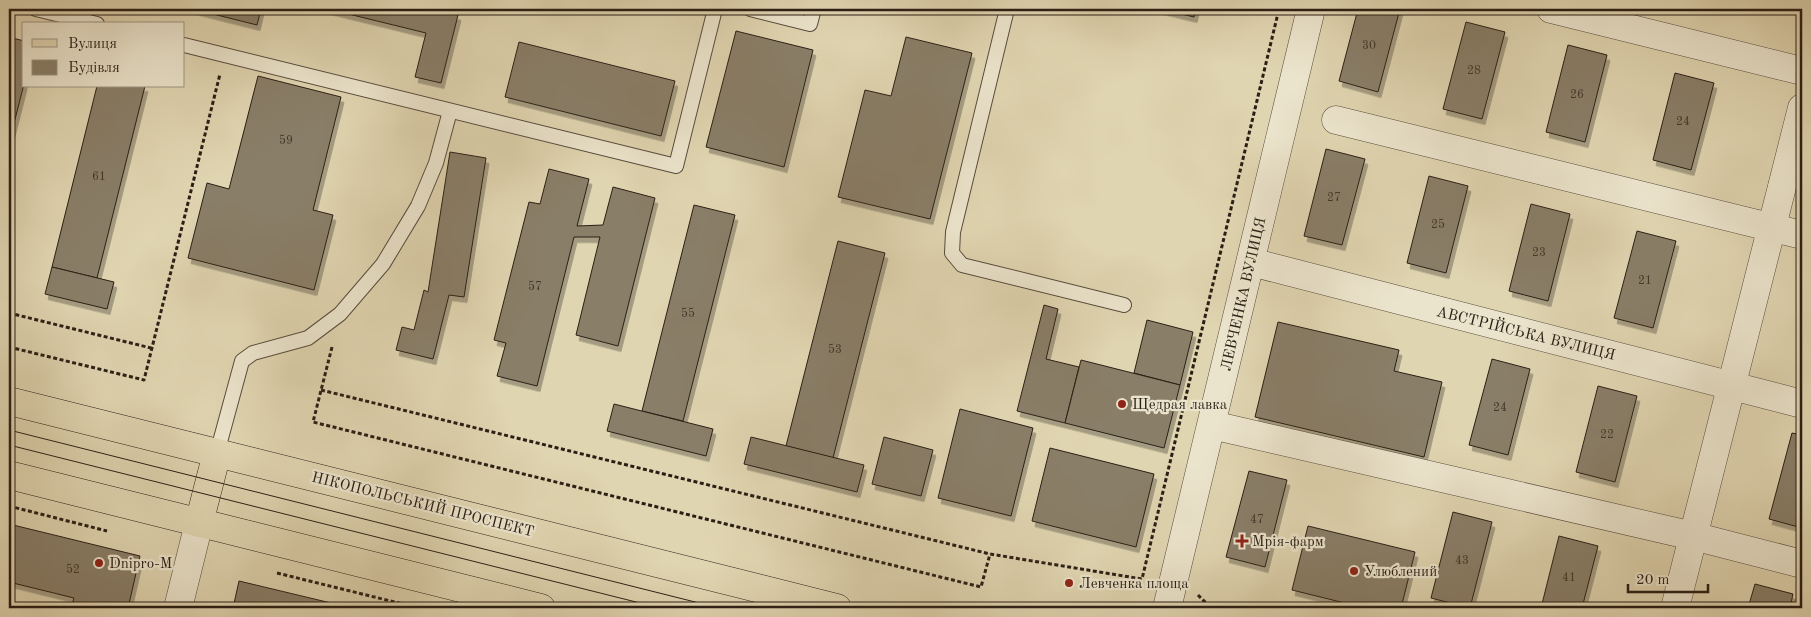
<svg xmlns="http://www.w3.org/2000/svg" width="1811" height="617" font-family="'Old Standard TT',serif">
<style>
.building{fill:#897e67;stroke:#2a1f16;filter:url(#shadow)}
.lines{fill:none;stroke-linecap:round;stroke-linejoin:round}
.service-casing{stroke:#584c3d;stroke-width:16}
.minor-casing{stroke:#584c3d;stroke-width:29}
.tertiary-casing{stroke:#584c3d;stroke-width:29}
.primary-casing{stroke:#2a1f16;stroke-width:29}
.path{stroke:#2a1f16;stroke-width:3;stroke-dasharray:4 2.5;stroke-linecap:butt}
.service{stroke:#ebe4cc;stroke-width:14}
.minor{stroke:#ebe4cc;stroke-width:28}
.tertiary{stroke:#ebe4cc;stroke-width:28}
.primary{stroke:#e0d5b1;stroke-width:28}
.tram{stroke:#2a1f16;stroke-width:1}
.poi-dot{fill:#8f2418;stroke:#ebe4cc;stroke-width:2}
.labels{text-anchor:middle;stroke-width:4.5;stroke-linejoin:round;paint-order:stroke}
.number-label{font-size:12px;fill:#42372a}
.street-label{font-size:15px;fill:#2a1f16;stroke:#ebe4cc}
.poi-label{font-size:15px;fill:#2a1f16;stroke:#ebe4cc;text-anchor:start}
</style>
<defs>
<filter id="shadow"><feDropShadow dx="3" dy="5.5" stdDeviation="0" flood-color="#0004"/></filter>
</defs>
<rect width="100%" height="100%" fill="#e0d5b1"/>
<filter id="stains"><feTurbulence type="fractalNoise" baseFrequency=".004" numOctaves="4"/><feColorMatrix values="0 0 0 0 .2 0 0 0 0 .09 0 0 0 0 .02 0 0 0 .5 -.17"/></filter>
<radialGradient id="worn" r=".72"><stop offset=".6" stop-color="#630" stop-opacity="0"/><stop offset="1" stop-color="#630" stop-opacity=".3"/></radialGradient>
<!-- building -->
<g class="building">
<polygon points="193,9 261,9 257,25"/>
<polygon points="328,9 434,9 458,15 441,83 415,77 426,33"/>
<polygon points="1161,9 1196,9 1194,17"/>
<polygon points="1358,9 1400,9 1378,92 1339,81"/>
<polygon points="1466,22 1505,32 1482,119 1443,109"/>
<polygon points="736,31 813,50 784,167 706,147"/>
<polygon points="9,37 24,41 24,84 9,143"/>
<polygon points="906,37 972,53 930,219 838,197 865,90 891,96"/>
<polygon points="519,42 675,81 661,136 505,97"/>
<polygon points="1568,45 1607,55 1585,142 1546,132"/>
<polygon points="1675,73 1714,83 1691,170 1653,160"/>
<polygon points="258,76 341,97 313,210 333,215 314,290 188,258 207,183 229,189"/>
<polygon points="97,86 145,86 97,278 52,267"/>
<polygon points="1326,149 1365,159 1342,245 1304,236"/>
<polygon points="450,152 486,158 464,297 449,295 433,359 396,350 402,327 414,330 424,290 428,292"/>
<polygon points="549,169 589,179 577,226 603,225 613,187 655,198 618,346 576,335 600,237 574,237 537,386 497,376 506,343 494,340 529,202 540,204"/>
<polygon points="1429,176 1468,186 1446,273 1407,263"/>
<polygon points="1531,204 1570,214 1548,301 1509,291"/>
<polygon points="694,205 735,215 683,421 642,411"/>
<polygon points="1637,231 1676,241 1653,328 1614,318"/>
<polygon points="838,241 885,253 833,458 786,446"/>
<polygon points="52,267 114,282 107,309 45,294"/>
<polygon points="1044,305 1058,309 1046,359 1079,367 1065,423 1017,411"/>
<polygon points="1147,320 1193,332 1180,385 1134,373"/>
<polygon points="1278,322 1399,350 1394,371 1442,382 1424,457 1255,417"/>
<polygon points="1492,359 1530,369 1508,455 1469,445"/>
<polygon points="1081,360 1180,385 1164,448 1065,423"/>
<polygon points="1598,386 1637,396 1615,482 1576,472"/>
<polygon points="614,404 713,429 706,456 607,431"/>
<polygon points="960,409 1033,428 1011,516 938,498"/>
<polygon points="1792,433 1802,435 1802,528 1769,519"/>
<polygon points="751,437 864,465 857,492 744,464"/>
<polygon points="884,437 933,450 921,496 872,484"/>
<polygon points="1050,448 1154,474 1136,547 1032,521"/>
<polygon points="1249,471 1287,480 1265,567 1226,557"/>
<polygon points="1453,512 1492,522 1470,608 1431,598"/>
<polygon points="9,524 140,556 128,608 71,608 74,598 9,582"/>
<polygon points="1308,526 1415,552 1401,608 1365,608 1292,590"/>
<polygon points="1559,536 1598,546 1582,608 1541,608"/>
<polygon points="239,581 352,608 233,608"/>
<polygon points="1755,584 1793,594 1790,608 1748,608"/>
</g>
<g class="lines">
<defs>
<g id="service">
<polyline points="36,9 97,24"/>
<polyline points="750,9 810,24 814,9"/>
<polyline points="1007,9 953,232 952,253 962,265 1124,305"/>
<polyline points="184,45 676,166 715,9"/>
<polyline points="217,453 242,361 253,353 308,338 340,314 383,264 418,206 436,163 450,111"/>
</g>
<g id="minor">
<polyline points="1551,9 1802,71"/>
<polyline points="1336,120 1802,235"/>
<polyline points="1251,262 1802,404"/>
<polyline points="1212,425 1693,536 1802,564"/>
<polyline points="178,608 199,523"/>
<polyline points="1675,608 1802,108"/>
</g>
<polyline id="tertiary" points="1167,608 1311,9"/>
<g id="primary">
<polyline points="9,401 837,608"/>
<polyline points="9,475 541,608"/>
<polyline points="199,523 217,453"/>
</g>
</defs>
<!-- service casing -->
<use href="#service" class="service-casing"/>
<!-- minor casing -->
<use href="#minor" class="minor-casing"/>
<!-- tertiary casing -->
<use href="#tertiary" class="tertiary-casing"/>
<!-- primary casing -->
<use href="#primary" class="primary-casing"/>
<!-- path -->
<g class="path">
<polyline points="9,313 151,348"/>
<polyline points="9,347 144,380 220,74"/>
<polyline points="332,347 313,422 981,587 990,554"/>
<polyline points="321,390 990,554 1142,579 1279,9"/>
<polyline points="9,506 107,531"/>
<polyline points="277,573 419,608"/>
<polyline points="1198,595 1211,608"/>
</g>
<!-- service -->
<use href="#service" class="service"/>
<!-- minor -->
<use href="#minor" class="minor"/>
<!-- tertiary -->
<use href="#tertiary" class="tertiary"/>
<!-- primary -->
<use href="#primary" class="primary"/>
<!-- tram -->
<g class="tram">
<polyline points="9,430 719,608"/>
<polyline points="9,445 660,608"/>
</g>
</g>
<!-- markers -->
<g class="poi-dot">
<circle cx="1122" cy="404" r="5"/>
<path d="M1239.5 533.5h5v5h5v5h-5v5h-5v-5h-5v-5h5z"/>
<circle cx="99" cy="563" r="5"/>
<circle cx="1354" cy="571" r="5"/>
<circle cx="1069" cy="583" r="5"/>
</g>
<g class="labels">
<!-- number labels -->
<g class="number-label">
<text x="1369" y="49">30</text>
<text x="1474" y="74">28</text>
<text x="1577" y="98">26</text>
<text x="1683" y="125">24</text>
<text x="286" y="144">59</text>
<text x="99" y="180">61</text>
<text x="1334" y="201">27</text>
<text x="1438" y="228">25</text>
<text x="1539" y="256">23</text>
<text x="1645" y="284">21</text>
<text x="535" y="290">57</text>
<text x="688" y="317">55</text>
<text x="835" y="353">53</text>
<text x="1500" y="411">24</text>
<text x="1607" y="438">22</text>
<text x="1257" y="523">47</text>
<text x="1462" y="564">43</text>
<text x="73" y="573">52</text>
<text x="1569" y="581">41</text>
</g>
<!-- street labels -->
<g class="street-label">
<text transform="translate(1243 294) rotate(-77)" y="5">ЛЕВЧЕНКА ВУЛИЦЯ</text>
<text transform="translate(1526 333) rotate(14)" y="5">АВСТРІЙСЬКА ВУЛИЦЯ</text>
<text transform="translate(423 504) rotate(14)" y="5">НІКОПОЛЬСЬКИЙ ПРОСПЕКТ</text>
</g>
<!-- poi labels -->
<g class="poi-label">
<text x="1132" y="409">Щедрая лавка</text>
<text x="1252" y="546">Мрія-фарм</text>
<text x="109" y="568">Dnipro-M</text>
<text x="1364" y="576">Улюблений</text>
<text x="1079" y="588">Левченка площа</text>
</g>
</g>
<!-- margin -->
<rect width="1811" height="617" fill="none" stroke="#e0d5b1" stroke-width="30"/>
<rect x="10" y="10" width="1791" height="597" fill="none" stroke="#2a1f16" stroke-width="2.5"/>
<rect x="15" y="15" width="1781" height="587" fill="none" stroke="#2a1f16"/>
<!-- legend -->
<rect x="22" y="22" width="162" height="65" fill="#ebe4cc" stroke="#9e9583"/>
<rect x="32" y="39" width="25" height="8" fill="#e0d5b1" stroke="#9e9583"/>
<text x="68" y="48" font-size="15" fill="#2a1f16">Вулиця</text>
<rect x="32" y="60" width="25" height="15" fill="#897e67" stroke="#9e9583"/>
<text x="68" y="72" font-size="15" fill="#2a1f16">Будівля</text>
<!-- scale -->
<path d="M1628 584v8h80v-8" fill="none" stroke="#2a1f16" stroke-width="2.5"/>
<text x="1636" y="584" font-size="15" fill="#2a1f16" stroke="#ebe4cc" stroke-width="4" paint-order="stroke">20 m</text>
<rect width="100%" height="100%" filter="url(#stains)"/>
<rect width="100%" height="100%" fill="url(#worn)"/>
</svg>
